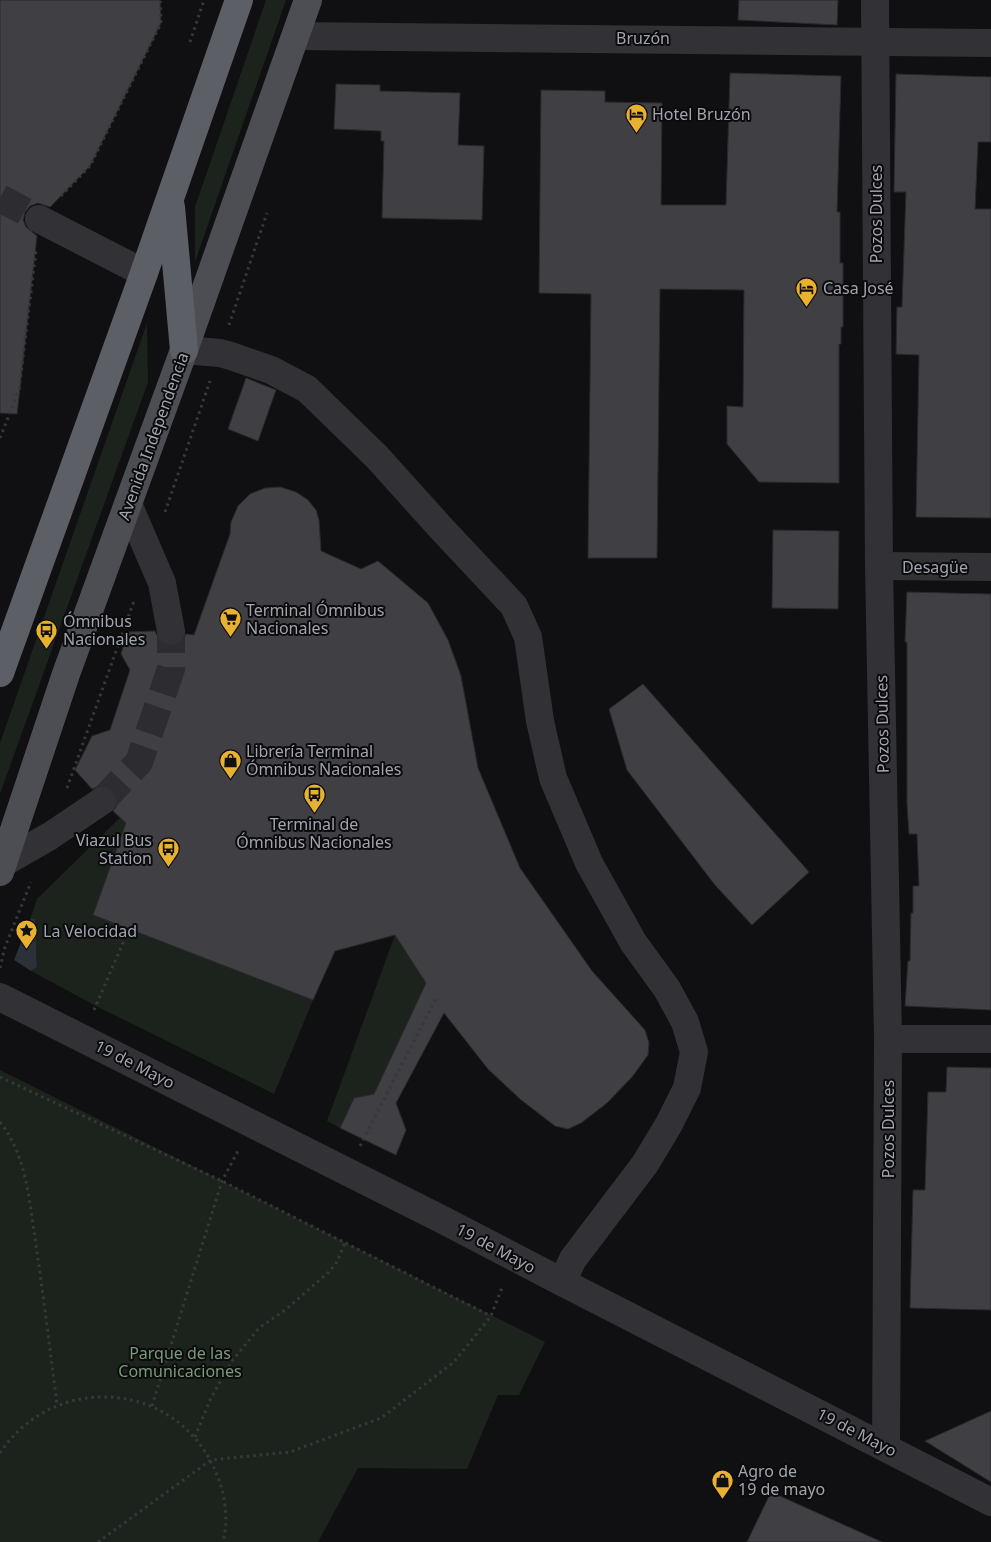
<svg xmlns="http://www.w3.org/2000/svg" width="991" height="1542" font-family="'Noto Sans',sans-serif">
<style>
.green{fill:#1c231d}
.water{fill:#2a3138}
.building{fill:#3f3f44;stroke:#2a2a2d}
.lines{fill:none;stroke-linecap:round;stroke-linejoin:round}
.minor-tunnel{stroke:#2d2d31;stroke-width:28;stroke-dasharray:28 14;stroke-linecap:butt}
.path{stroke:#37383c;stroke-width:3;stroke-dasharray:2.5 4;stroke-linecap:butt}
.minor{stroke:#313136;stroke-width:28}
.major{stroke:#4d4e54;stroke-width:28}
.highway{stroke:#5d5f66;stroke-width:28}
.labels{text-anchor:middle;stroke-width:4;stroke-linejoin:round;paint-order:stroke}
.street-label{font-size:16px;fill:#a1a5b1;stroke:#0b0b0c}
.poi-label{font-size:16px;fill:#a1a5b1;stroke:#0b0b0c;text-anchor:start}
.park-label{font-size:16px;fill:#799b7c;stroke:#0b0b0c}
</style>
<rect width="100%" height="100%" fill="#100f11"/>
<!-- green -->
<g class="green">
<polygon points="266,0 286,0 195,262 195,207"/>
<polygon points="147,323 148,382 0,794 0,743"/>
<polygon points="133,805 93,915 313,1000 274,1094 96,1006 31,971 37,967 35,919 30,919 37,899"/>
<polygon points="395,935 426,983 374,1094 354,1098 340,1128 327,1121"/>
<polygon points="0,1070 545,1342 519,1395 498,1395 467,1469 358,1468 318,1542 0,1542"/>
</g>
<!-- water -->
<polygon class="water" points="30,919 35,919 37,967 31,971 14,960"/>
<!-- building -->
<g class="building">
<polygon points="0,0 160,0 161,23 90,166 50,207 38,203 30,206 25,212 23,220 26,227 37,236 17,414 0,413"/>
<polygon points="739,0 838,0 837,25 738,20"/>
<polygon points="730,73 841,76 837,212 840,212 840,263 843,263 843,327 841,327 841,344 839,344 839,483 759,482 727,444 727,406 743,407 744,290 660,289 657,558 588,558 591,294 539,293 541,90 605,91 605,102 662,103 661,205 726,205"/>
<polygon points="896,74 991,77 991,142 978,142 975,209 991,209 991,518 916,517 919,355 896,354 897,307 902,307 906,192 894,192"/>
<polygon points="336,84 380,85 380,91 460,93 458,145 484,146 482,220 382,218 384,141 381,141 381,131 334,129"/>
<polygon points="246,378 276,390 258,441 228,429"/>
<polygon points="280,487 296,492 308,500 316,510 319,520 321,551 361,569 378,561 428,603 448,640 461,676 478,768 520,868 592,971 645,1030 649,1043 648,1055 632,1077 607,1103 581,1123 568,1129 555,1126 520,1099 488,1069 444,1013 396,1103 406,1130 396,1155 340,1128 354,1098 374,1094 426,983 395,935 335,951 313,1000 93,915 126,823 113,811 116,807 118,800 115,792 109,787 101,785 92,789 75,770 92,736 110,730 130,670 121,654 128,632 155,631 160,642 165,646 173,646 182,642 186,634 194,635 230,534 231,522 238,506 250,494 265,488"/>
<polygon points="773,530 839,531 838,609 772,608"/>
<polygon points="907,592 991,594 991,1010 905,1006 908,961 910,961 911,913 913,913 913,886 919,886 917,834 909,834 907,803 907,642 905,642"/>
<polygon points="643,684 809,872 752,925 715,885 627,770 609,709"/>
<polygon points="947,1067 991,1068 991,1310 910,1308 913,1190 925,1190 928,1092 946,1092"/>
<polygon points="991,1411 991,1482 925,1441"/>
<polygon points="771,1492 882,1542 747,1542"/>
</g>
<g class="lines">
<!-- minor-tunnel -->
<g class="minor-tunnel">
<polyline points="0,198 39,219"/>
<polyline points="102,801 139,762 171,669 171,631"/>
</g>
<!-- path -->
<g class="path">
<polyline points="190,42 204,0"/>
<polyline points="61,196 90,166 161,23 160,0"/>
<polyline points="229,325 267,213"/>
<polyline points="0,438 19,390 36,251"/>
<polyline points="165,512 210,381"/>
<polyline points="67,788 134,601"/>
<polyline points="0,968 5,947 31,882"/>
<polyline points="94,1010 129,929"/>
<polyline points="0,1077 222,1181 491,1316"/>
<path d="M0,1122C26,1155 29,1198 35,1238C43,1293 50,1349 57,1405"/>
<polyline points="360,1146 436,998"/>
<polyline points="152,1406 222,1181 239,1149"/>
<polyline points="195,1437 210,1400 232,1361 259,1328 285,1310 329,1272 337,1262 345,1242"/>
<path d="M0,1453C53,1373 173,1379 214,1468C225,1491 229,1517 223,1542"/>
<polyline points="98,1542 211,1460 290,1452 381,1418 454,1362 491,1316 503,1285"/>
</g>
<!-- minor -->
<g class="minor">
<polyline points="875,0 879,566 888,1039 886,1447"/>
<polyline points="296,36 991,43"/>
<polyline points="39,219 144,273"/>
<polyline points="184,350 220,353 231,356 271,370 307,389 377,457 440,527 514,606 528,637 540,721 553,778 589,863 633,942 667,989 685,1022 694,1052 687,1088 669,1124 645,1164 573,1259 562,1282"/>
<polyline points="128,504 162,583 171,631"/>
<polyline points="879,566 991,567"/>
<polyline points="3,863 50,836 102,801"/>
<polyline points="0,997 443,1220 562,1282 991,1502"/>
<polyline points="888,1039 991,1039"/>
</g>
<!-- major -->
<polyline class="major" points="0,872 66,674 184,350 308,0"/>
<!-- highway -->
<g class="highway">
<polyline points="171,207 184,350"/>
<polyline points="0,673 144,273 239,0"/>
</g>
</g>
<!-- icons -->
<defs>
<symbol id="hotel-pin" viewBox="-11 -11 22 30"><path d="M0 17L-7.5 6A9.5 9.5 0 1 1 7.5 6Z" fill="#e8b230" stroke="#0b0b0c"/><path d="M-6-4.5h1.5V1H6V5H4.5V3h-9V5H-6ZM-4 0a1.8 1.8 0 1 1 3.6 0ZM.5 0V-2.5h3Q6-2.5 6 0Z" fill="#111"/></symbol>
<symbol id="supermarket-pin" viewBox="-11 -11 22 30"><path d="M0 17L-7.5 6A9.5 9.5 0 1 1 7.5 6Z" fill="#e8b230" stroke="#0b0b0c"/><path d="M-6-5.5h2.5l.6 2H6L4.5 2H-2.5L-4.4-4H-6ZM-1.5 3.2a1.3 1.3 0 1 0 .1 0ZM3 3.2a1.3 1.3 0 1 0 .1 0Z" fill="#111"/></symbol>
<symbol id="bus-pin" viewBox="-11 -11 22 30"><path d="M0 17L-7.5 6A9.5 9.5 0 1 1 7.5 6Z" fill="#e8b230" stroke="#0b0b0c"/><path d="M-5-6H5V4H4V6H2V4H-2V6H-4V4H-5ZM-3.5-4V0h7V-4ZM-3.5 1.2v1.5H-2V1.2ZM2 1.2v1.5H3.5V1.2Z" fill="#111"/></symbol>
<symbol id="shop-pin" viewBox="-11 -11 22 30"><path d="M0 17L-7.5 6A9.5 9.5 0 1 1 7.5 6Z" fill="#e8b230" stroke="#0b0b0c"/><path d="M-5-2.5h2.3a2.7 3.5 0 0 1 5.4 0H5L5.5 6h-11ZM-1.5-2.5h3a1.5 2.3 0 0 0-3 0Z" fill="#111"/></symbol>
<symbol id="sight-pin" viewBox="-11 -11 22 30"><path d="M0 17L-7.5 6A9.5 9.5 0 1 1 7.5 6Z" fill="#e8b230" stroke="#0b0b0c"/><path d="M0-6L1.8-2.2L6-1.7L2.9 1.2L3.7 5.4L0 3.3L-3.7 5.4L-2.9 1.2L-6-1.7L-1.8-2.2Z" fill="#111"/></symbol>
</defs>
<g fill-rule="evenodd">
<use href="#hotel-pin" x="624" y="102" width="25" height="34"/>
<use href="#hotel-pin" x="794" y="276" width="25" height="34"/>
<use href="#supermarket-pin" x="218" y="606" width="25" height="34"/>
<use href="#bus-pin" x="34" y="618" width="25" height="34"/>
<use href="#shop-pin" x="218" y="748" width="25" height="34"/>
<use href="#bus-pin" x="302" y="782" width="25" height="34"/>
<use href="#bus-pin" x="156" y="836" width="25" height="34"/>
<use href="#sight-pin" x="14" y="918" width="25" height="34"/>
<use href="#shop-pin" x="710" y="1468" width="25" height="34"/>
</g>
<g class="labels">
<!-- street labels -->
<g class="street-label">
<text x="643" y="44">Bruzón</text>
<text transform="translate(876 214) rotate(-90)" y="6">Pozos Dulces</text>
<text transform="translate(153 436) rotate(-70)" y="6">Avenida Independencia</text>
<text x="935" y="573">Desagüe</text>
<text transform="translate(882 724) rotate(-91)" y="6">Pozos Dulces</text>
<text transform="translate(135 1064) rotate(27)" y="6">19 de Mayo</text>
<text transform="translate(888 1129) rotate(-90)" y="6">Pozos Dulces</text>
<text transform="translate(496 1248) rotate(28)" y="6">19 de Mayo</text>
<text transform="translate(857 1432) rotate(27)" y="6">19 de Mayo</text>
</g>
<!-- poi labels -->
<g class="poi-label">
<text x="652" y="120">Hotel Bruzón</text>
<text x="823" y="294">Casa José</text>
<text x="246" y="616">Terminal Ómnibus<tspan x="246" dy="18">Nacionales</tspan></text>
<text x="63" y="627">Ómnibus<tspan x="63" dy="18">Nacionales</tspan></text>
<text x="246" y="757">Librería Terminal<tspan x="246" dy="18">Ómnibus Nacionales</tspan></text>
<text x="314" y="830" text-anchor="middle">Terminal de<tspan x="314" dy="18">Ómnibus Nacionales</tspan></text>
<text x="152" y="846" text-anchor="end">Viazul Bus<tspan x="152" dy="18">Station</tspan></text>
<text x="43" y="937">La Velocidad</text>
<text x="738" y="1477">Agro de<tspan x="738" dy="18">19 de mayo</tspan></text>
</g>
<!-- park labels -->
<g class="park-label">
<text x="180" y="1359">Parque de las<tspan x="180" dy="18">Comunicaciones</tspan></text>
</g>
</g>
</svg>
